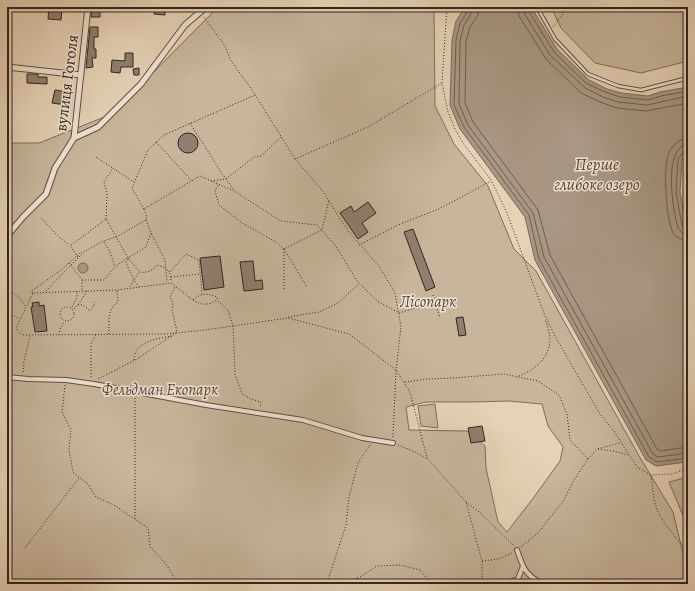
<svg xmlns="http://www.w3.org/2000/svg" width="695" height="591" font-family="Alegreya,serif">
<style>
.green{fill:#c7b59c;stroke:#7c6d5e;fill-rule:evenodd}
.water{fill:#a89783;stroke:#78695b}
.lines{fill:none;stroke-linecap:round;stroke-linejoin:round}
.shore{stroke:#6c5e52;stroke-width:1}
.building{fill:#8f7f6e;stroke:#312520}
.service-casing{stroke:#5e5046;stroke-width:4.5}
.pedestrian-casing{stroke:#5e5046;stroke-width:6}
.minor-casing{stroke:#5e5046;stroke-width:7}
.path{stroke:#312520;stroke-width:1;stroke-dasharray:1 2;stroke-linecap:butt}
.service{stroke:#efe2d0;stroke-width:2.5}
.pedestrian{stroke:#efe2d0;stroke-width:4}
.minor{stroke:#efe2d0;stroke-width:5}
.labels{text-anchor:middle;stroke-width:3;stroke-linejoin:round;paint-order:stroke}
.street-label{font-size:16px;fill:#312520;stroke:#efe2d0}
.park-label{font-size:16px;font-style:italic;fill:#56493f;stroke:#efe2d0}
.water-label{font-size:17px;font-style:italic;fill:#55473e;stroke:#efe2d0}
</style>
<rect width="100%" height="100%" fill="#e6d2b6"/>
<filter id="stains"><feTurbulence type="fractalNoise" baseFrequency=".005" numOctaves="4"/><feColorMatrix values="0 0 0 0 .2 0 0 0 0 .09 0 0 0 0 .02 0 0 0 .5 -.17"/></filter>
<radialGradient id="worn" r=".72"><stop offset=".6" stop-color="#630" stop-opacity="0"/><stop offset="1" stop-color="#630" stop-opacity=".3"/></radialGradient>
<!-- green -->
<g class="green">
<path d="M218,7H434L435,106L454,144L488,186L514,249L536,271L639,456L673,512L688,574V584H7V143H39L112,114ZM509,401L542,404L548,426L563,447L560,461L531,501L507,532L498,522L486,468L485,446L467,431L409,430L406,407L426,402H471Z"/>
<polygon points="551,7 688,7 688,61 641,73 595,63 561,28"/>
<polygon points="435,404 438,428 421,426 418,406"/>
<polygon points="688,477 688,532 684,518 669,482"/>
</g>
<!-- water -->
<g class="water">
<polygon points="465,7 531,7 557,49 589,80 607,89 621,93 648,96 660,92 688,87 688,151 682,160 680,192 688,236 687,462 656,466 646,460 535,260 525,217 460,129 450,105 452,40 456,21"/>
<circle cx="83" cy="268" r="5"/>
</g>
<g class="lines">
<!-- shore -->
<g class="shore">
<polyline points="468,7 468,11 460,23 456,40 454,105 464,127 529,215 539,259 649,457 657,462 688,458"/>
<polyline points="473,7 472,12 464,25 460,41 459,104 468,125 533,213 544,257 653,454 658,457 688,453"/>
<polyline points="479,7 478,15 470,27 466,42 465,103 473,122 538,210 550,255 657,449 660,451 688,447"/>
<polyline points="517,7 519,16 546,59 581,93 600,102 617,108 646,111 688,103"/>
<polyline points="523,7 524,13 550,55 585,88 603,97 618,102 647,105 688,96"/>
<polyline points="528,7 528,10 554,52 586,83 605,92 620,97 648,100 661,96 688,91"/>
<path d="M688,138C679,139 671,146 668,155C663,169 666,223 674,234C678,239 683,240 688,240"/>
<path d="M688,144C662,146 673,212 678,228L682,233L688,234"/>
<polyline points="688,150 684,151 678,159 676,192 682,226 684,229 688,229"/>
</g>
</g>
<!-- building -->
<g class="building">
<polygon points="49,7 62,7 61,20 48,19"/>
<polygon points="155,7 165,7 165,15 154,14"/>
<polygon points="92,8 100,8 100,17 91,17"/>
<polygon points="90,27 98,27 98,37 94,37 94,49 96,49 96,58 92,58 93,67 86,68"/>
<polygon points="125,53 133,53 133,67 121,67 120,73 111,72 112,60 125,61"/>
<polygon points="139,68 139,75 134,75 133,69"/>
<polygon points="27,74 38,74 38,77 47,77 47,84 27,83"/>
<polygon points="55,90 68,92 66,105 52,103"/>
<circle cx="188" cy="143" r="10"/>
<polygon points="368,202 376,213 362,223 368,232 358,239 340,213 351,206 354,212"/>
<polygon points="413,229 435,287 426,291 404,232"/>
<polygon points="220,256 224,287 204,290 200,258"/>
<polygon points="253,261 255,281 262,280 263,289 244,291 240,262"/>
<polygon points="39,302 39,306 44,305 47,331 35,332 31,307 33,307 32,303"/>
<polygon points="463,317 466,335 459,336 456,318"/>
<polygon points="482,426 485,441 471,443 468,428"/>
</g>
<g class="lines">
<defs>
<polyline id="service" points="537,7 555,39 588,74 618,86 641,90 688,78"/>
<g id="pedestrian">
<polyline points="7,377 28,379 66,380 94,384 206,405 303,420 362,438 393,443"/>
<path d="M517,550C523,566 523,572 539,582L538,584"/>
<polyline points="509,584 510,582 518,579 523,566"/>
</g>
<g id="minor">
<polyline points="7,67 81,75"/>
<polyline points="74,138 98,127 141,84 185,25 206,7"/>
<polyline points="7,236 23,217 46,194 55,168 74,138 88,7"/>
</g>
</defs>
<!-- service casing -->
<use href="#service" class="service-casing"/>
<!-- pedestrian casing -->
<use href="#pedestrian" class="pedestrian-casing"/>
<!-- minor casing -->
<use href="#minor" class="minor-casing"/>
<!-- path -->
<g class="path">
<polyline points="447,7 442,83 448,112 455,129 463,143 491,180 507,213 545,316 556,338 600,414 614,431 629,455 638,468 651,475 672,474 688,468"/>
<polyline points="204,17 225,46 230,59 254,93 295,159"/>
<polyline points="553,27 568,7"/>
<polyline points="190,123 221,172 234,190"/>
<polyline points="156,142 192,181"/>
<polyline points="96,157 134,182"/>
<polyline points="211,181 226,179 254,157 261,156 281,137"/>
<polyline points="218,185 215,191 219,205 242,223 276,242 284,249 322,230 329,200"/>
<polyline points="144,209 132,188 148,150 164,135 255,95"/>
<polyline points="41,218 59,237 69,245"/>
<polyline points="106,219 107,194 104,182 113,168"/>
<polyline points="146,220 151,233 165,260 167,282"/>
<polyline points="104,242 110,252 115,267 127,258"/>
<polyline points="359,245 398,225 441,208 491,181"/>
<polyline points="284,249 307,287"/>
<polyline points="284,249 284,290"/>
<polyline points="78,257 70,246 106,219 128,258 146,247 151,233"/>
<polyline points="128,258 139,271"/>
<polyline points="128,259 126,263 134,280 129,288"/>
<polyline points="69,263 82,280 82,290"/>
<polyline points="170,272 186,254 199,260 202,294"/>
<polyline points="171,277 199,274"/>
<polyline points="82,280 104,280 115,267"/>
<path d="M139,287L134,280L139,272C148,273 152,271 157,265C168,268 170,271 171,282"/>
<polyline points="7,289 19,297 26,307"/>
<polyline points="46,291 66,270 84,252 103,241 116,237 146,220 147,217 144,209 200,176 234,191 281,221 317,225 335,245 357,281 377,301 399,313 436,302"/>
<polyline points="33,293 30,292 60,271 81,252 82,253"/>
<polyline points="433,295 440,318"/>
<path d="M193,300C200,293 208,293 217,297V300C209,306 200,305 193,300L171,283L117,290L33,293L16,328L19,333L23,335L166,334L205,330L288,318L349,334L396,370L410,392L427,458L466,502L482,561V584"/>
<polyline points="218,301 228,310 233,326 235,374 242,394 251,399 261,402 260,407"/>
<polyline points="8,304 10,305 12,315 20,319"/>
<polyline points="78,305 83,305 90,311 94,306 94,302"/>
<circle cx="67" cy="314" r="7"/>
<polyline points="72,307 77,298 77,292"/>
<polyline points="74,309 80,302 87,291"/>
<polyline points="288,317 319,312 338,303 359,284"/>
<path d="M109,334C109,322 107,309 118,302L117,290"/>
<polyline points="59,335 60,329 64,322"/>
<path d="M134,360C134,357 135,353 136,351C144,340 160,338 172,336"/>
<polyline points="23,372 24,362 30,336"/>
<path d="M519,376C534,370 549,359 550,340C550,334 547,325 545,319"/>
<polyline points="91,377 91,344 96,335"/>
<polyline points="98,379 137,359 177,332 172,309 173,303 170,297 175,287"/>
<polyline points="405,382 428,379 453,378 504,374 538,381 559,395 567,414 570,440 588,459"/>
<polyline points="65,385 62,412 71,430 69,450 73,472 88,484 96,497 114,505 148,528 150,547 166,564 178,584"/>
<polyline points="135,398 135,519"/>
<polyline points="393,437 396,370 401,327 395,293 379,266 348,231 322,190 295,159 368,127 442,83"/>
<polyline points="370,445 358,463 349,497 346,525 327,583 342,583 360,577 377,566 400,565 420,570 432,584"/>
<polyline points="398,445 415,452 426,458"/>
<polyline points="598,449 613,451 628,455"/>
<path d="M651,476C653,487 653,501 658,512C666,528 680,540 688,556"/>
<polyline points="466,502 478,511 514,546"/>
<polyline points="521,547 537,534 564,500 574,480 588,459 597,449 620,443"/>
<polyline points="25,548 79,478"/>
<polyline points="482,561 499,559 512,553"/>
<polyline points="314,584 327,583"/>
</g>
<!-- service -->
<use href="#service" class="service"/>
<!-- pedestrian -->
<use href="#pedestrian" class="pedestrian"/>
<!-- minor -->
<use href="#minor" class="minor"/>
</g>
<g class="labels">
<!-- street labels -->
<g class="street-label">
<text transform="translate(66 83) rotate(-83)" y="6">вулиця Гоголя</text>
</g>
<!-- park labels -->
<g class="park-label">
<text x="428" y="307">Лісопарк</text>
<text x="160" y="395">Фельдман Екопарк</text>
</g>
<!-- water labels -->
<g class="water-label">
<text x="597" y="170">Перше<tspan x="597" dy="20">глибоке озеро</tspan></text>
</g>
</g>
<!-- margin -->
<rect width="695" height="591" fill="none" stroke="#e6d2b6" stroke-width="24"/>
<rect x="8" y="8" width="679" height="575" fill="none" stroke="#312520" stroke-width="2"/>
<rect x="12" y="12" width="671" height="567" fill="none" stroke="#312520"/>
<rect width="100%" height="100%" filter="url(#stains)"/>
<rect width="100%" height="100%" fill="url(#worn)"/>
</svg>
